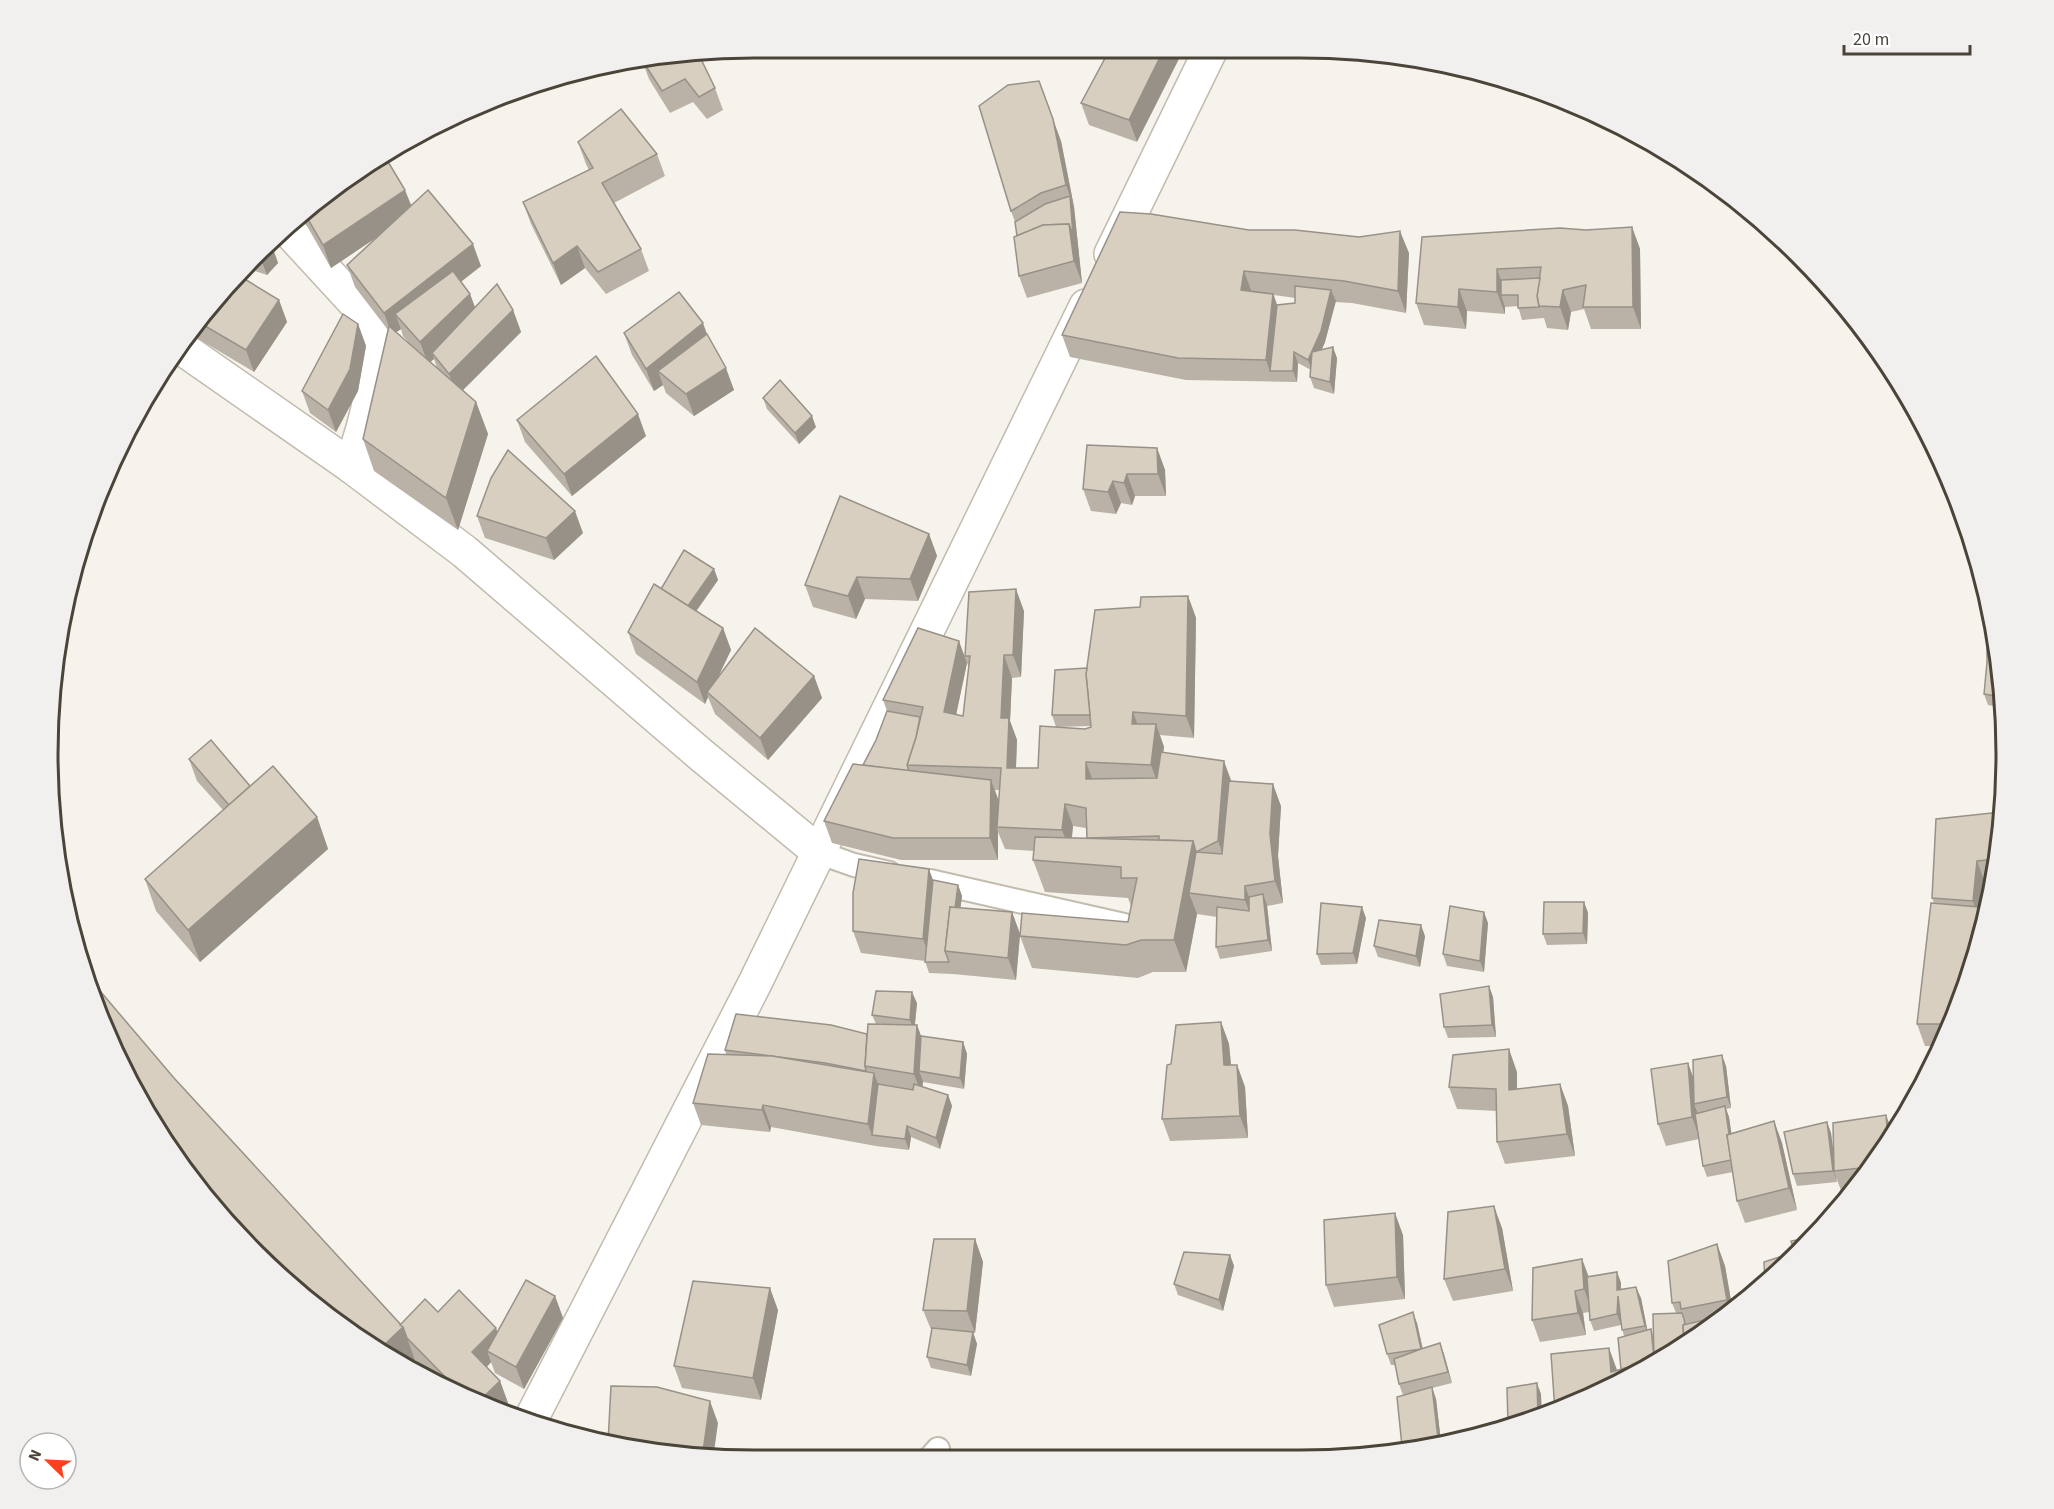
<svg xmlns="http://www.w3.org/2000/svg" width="2054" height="1509" font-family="'Source Sans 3',sans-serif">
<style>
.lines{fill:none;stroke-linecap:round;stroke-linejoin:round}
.service-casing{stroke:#c2bbae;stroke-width:26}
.minor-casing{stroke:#c2bbae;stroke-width:36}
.service{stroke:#fff;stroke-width:22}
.minor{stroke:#fff;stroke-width:33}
.wall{fill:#bab2a6;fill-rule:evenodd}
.shaded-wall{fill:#979187}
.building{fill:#d8cfc1;stroke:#979187;stroke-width:1.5}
.rim{fill:none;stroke:#4b4439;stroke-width:3}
</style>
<rect width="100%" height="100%" fill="#f6f3ec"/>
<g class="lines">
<defs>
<g id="service">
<polyline points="820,853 854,865 889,873"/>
<polyline points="930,881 1124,925"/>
<polyline points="930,1458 938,1449"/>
</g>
<g id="minor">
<path d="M289,231L370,319C383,364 366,423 351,466"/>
<polyline points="1111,254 1211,49"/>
<polyline points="183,349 351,466 465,552 700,754 820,853"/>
<polyline points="530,1421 754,985 1086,306"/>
</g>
</defs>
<!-- service casing -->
<use href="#service" class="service-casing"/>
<!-- minor casing -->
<use href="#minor" class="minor-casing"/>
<!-- service -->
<use href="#service" class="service"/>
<!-- minor -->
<use href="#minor" class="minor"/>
</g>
<!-- wall -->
<g class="wall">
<polygon points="1110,49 1137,142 1089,125 1081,103"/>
<polygon points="699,55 715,88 723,110 707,119 693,102 670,113 649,79 643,63"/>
<polygon points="1061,141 1074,207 1082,283 1027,298 1019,276 1017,236 1015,222 1011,211"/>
<polygon points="578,142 657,154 665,176 614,203 641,249 649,271 606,294 585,268 561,285 531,224 523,202 589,170 586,164"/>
<path d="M362,167L411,206L481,266L461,282L470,294L475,307L513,310L521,332L463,390L476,402L488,434L458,530L374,471L363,439L388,330L355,287L347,265L379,236L331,268L303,219ZM401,329L403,336L412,346L396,332ZM434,359L437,368L430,362Z"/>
<polygon points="1632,227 1640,249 1641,329 1591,329 1584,309 1571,312 1568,330 1547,328 1544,318 1522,320 1518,306 1505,307 1505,314 1467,311 1466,329 1424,325 1416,303 1586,230"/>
<path d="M1249,230L1409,253L1406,313L1352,303L1335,302L1325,342L1322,350L1337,358L1334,394L1314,388L1310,377L1311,370L1298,363L1297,382L1186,380L1070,357L1062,335ZM1274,295L1295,298V303L1277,305Z"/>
<polygon points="272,246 278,263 267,275 255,271 244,279 279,300 287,322 254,372 192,335 223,289"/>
<polygon points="358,324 366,346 358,391 336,432 310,413 302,391"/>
<polygon points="624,333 709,338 734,390 694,416 666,393 663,385 654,391 632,355"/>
<polygon points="763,398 816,427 799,444 767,409"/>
<polygon points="517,420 646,436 572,496 525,442"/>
<polygon points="1157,448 1165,470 1166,496 1135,496 1132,505 1121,503 1116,514 1091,511 1083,489"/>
<polygon points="477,516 583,533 554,560 485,538"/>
<polygon points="929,534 937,556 918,601 865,599 856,619 813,607 805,585"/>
<polygon points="714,569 718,580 696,611 723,628 731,650 717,679 814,676 822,698 768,760 715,714 708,697 705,704 636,654 628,632 661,589"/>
<polygon points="1982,571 2004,708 1988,705 1984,694 1987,662 1987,633 1983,622"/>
<path d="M1188,596L1196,618L1194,738L1160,735L1164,747L1163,752L1231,781L1281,806L1278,856L1283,903L1267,906L1272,951L1220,959L1216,947L1217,917L1197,914L1186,972H1153L1138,978L1032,968L1020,936L1016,980L953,974L929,973L925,961L861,953L853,931L933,880L958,885L962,896L960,908L1012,912L1020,934L1128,922L1131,906L1128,898L1045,892L1033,860L1034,851L1005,849L998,832V860H901L832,843L824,821L863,765L876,740L887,711L883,700L965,656L1024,611L1021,677L1012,678L1010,721L1017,740L1016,768H1038L1085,729L1091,727V726L1056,727L1052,715L1087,668L1140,607ZM967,663L969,667L963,716L956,715ZM995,790H999V801ZM1073,826L1086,828L1087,838H1072Z"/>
<polygon points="189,759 317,817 328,849 200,962 156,911 145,879 223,810 197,781"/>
<polygon points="1936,819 2000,846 1992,882 1985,883 1982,915 1983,919 1969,981 1939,1046 1925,1046 1917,1024 1934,903 1932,898"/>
<polygon points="1584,902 1588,913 1587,944 1547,945 1543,934"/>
<polygon points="1366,918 1357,964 1321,965 1317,954"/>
<polygon points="1488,923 1484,972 1447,966 1443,954"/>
<polygon points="1425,936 1420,967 1378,957 1374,946"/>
<polygon points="1489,986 1493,997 1496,1037 1448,1038 1444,1027"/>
<polygon points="917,1003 915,1025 917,1025 921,1036 963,1042 967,1054 964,1089 923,1082 923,1081 922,1087 948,1095 952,1106 940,1149 911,1137 909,1150 876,1146 771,1127 770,1132 701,1125 693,1103 726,1054 725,1050 867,1034 876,1024 872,1015"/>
<polygon points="1221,1022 1229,1044 1231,1065 1237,1065 1245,1087 1248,1138 1170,1141 1162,1119 1171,1064"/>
<polygon points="102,1025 174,1078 400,1325 438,1312 498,1332 555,1296 563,1318 524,1389 495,1373 491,1362 487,1367 500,1381 508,1403 500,1410 443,1389 415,1360 408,1366 289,1286 194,1185"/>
<polygon points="1688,1063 1693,1078 1726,1066 1731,1108 1726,1109 1729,1117 1731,1133 1774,1121 1782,1143 1797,1210 1745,1223 1737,1201 1733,1172 1707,1177 1703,1166 1699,1139 1666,1146 1658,1124"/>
<polygon points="1517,1072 1517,1089 1560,1084 1568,1106 1575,1156 1505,1164 1497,1142 1497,1111 1457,1109 1449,1087"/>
<polygon points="1827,1122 1831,1133 1834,1158 1893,1133 1851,1192 1842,1193 1836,1177 1837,1182 1797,1186 1793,1174"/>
<polygon points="1502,1228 1513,1291 1453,1301 1444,1279"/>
<polygon points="1403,1235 1405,1299 1334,1307 1326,1285"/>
<polygon points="975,1239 983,1262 975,1333 973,1333 977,1344 971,1376 931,1368 927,1357 932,1332 923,1310"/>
<polygon points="1717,1244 1725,1266 1733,1312 1730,1315 1570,1407 1617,1370 1621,1369 1624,1336 1621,1325 1594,1331 1590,1320 1589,1312 1583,1313 1586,1335 1540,1342 1532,1320 1582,1259 1589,1277 1617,1272 1621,1283 1621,1289 1641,1298 1647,1330 1651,1329 1654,1337 1676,1313 1672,1303"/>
<polygon points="1230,1255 1234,1266 1223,1311 1178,1295 1174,1284"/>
<polygon points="778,1310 761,1400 682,1388 674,1366"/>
<polygon points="1417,1323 1423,1349 1440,1343 1452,1383 1432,1388 1436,1399 1441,1442 1404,1452 1402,1446 1403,1395 1399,1384 1395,1365 1391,1365 1387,1354"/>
</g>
<!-- shaded-wall -->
<g class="shaded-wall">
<polygon points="1164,49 1184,49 1137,142 1129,120"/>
<polygon points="1053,119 1061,141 1074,207 1066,185"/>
<polygon points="405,190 414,212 331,268 323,245"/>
<polygon points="1070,196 1074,207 1082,283 1074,261 1069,224"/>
<polygon points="1632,227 1640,249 1641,329 1633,307"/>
<polygon points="1400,231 1409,253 1406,313 1398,291"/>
<polygon points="473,244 481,266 405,325 395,314 401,329 392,335 384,313"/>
<polygon points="272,246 278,263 267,275 260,257"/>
<polygon points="577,246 585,268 561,285 553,263"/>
<polygon points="252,263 255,271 231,288 229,284"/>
<polygon points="1497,269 1505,291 1501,295 1505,307 1505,314 1497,292"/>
<polygon points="1244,271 1252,293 1241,290"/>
<polygon points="1459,289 1467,311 1466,329 1458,307"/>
<polygon points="1331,290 1336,301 1325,342 1312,371 1308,360"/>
<polygon points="1563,290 1571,312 1568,330 1560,307"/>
<polygon points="470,294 478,316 432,353 434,359 428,364 420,342"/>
<polygon points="1273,294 1281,316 1270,371 1274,382 1266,360"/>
<polygon points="279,300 287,322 254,372 246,350"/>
<polygon points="513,310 521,332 457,396 449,374"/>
<polygon points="703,323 711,345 658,371 663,385 654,391 646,369"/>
<polygon points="358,324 366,346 358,391 336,432 328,410"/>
<polygon points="1333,347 1337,358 1334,394 1330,382"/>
<polygon points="1294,352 1298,363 1297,382 1293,371"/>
<polygon points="726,368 734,390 694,416 686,394"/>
<polygon points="476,402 488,434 458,530 446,498"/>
<polygon points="638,414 646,436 572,496 564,474"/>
<polygon points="812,416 816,427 799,444 795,433"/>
<polygon points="1157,448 1165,470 1166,496 1158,474"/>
<polygon points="1127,474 1135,496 1132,505 1124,483"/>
<polygon points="1113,481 1121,503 1116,514 1108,492"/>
<polygon points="575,511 583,533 554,560 546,538"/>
<polygon points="929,534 937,556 918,601 910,579"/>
<polygon points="714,569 718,580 688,623 684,612"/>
<polygon points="857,577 865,599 856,619 848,596"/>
<polygon points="1016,589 1024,611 1021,677 1013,655"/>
<polygon points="1188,596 1196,618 1194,738 1186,716"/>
<polygon points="723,628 731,650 710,694 707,692 708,697 705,704 697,682"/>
<polygon points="959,641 967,663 952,734 944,712"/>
<polygon points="1004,655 1012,678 1010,721 1017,740 1015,790 1007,768 1001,718"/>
<polygon points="814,676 822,698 768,760 760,738"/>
<polygon points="1133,712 1141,734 1132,724"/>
<polygon points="1156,724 1164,747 1159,787 1151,765"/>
<polygon points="1224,761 1232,783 1226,863 1218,841"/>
<polygon points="1086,762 1094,784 1086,779"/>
<polygon points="991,780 999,802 997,827 998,832 998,860 990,838"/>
<polygon points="1273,784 1281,806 1278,856 1283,903 1275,881 1270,834"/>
<polygon points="1065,804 1073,826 1070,852 1062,830"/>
<polygon points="317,817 328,849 200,962 188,930"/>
<polygon points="1193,841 1204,874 1189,893 1197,914 1186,972 1174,940"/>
<polygon points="1977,861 1985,883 1982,915 1983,919 1977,945 1972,932 1977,914 1973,901"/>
<polygon points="929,869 937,891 931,961 923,939"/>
<polygon points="958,885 962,896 955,953 950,952"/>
<polygon points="1245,886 1253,908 1253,922 1245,900"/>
<polygon points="1263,894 1267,905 1272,951 1268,940"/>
<polygon points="1584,902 1588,913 1587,944 1583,933"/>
<polygon points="1362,907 1366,918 1357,964 1353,953"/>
<polygon points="1012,912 1020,934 1016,980 1008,958"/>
<polygon points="1484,912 1488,923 1484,972 1480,961"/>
<polygon points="1421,925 1425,936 1420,967 1416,956"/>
<polygon points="1489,986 1493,997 1496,1037 1492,1025"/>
<polygon points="912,992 917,1003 914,1031 910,1020"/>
<polygon points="1221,1022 1229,1044 1233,1087 1224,1065"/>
<polygon points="917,1025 925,1047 919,1071 923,1081 922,1096 914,1074"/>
<polygon points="963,1042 967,1054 964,1089 960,1078"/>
<polygon points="1509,1049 1517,1072 1517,1112 1509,1090"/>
<polygon points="1722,1055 1726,1066 1731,1108 1727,1097"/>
<polygon points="1688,1063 1696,1085 1694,1104 1698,1114 1700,1139 1692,1117"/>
<polygon points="1237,1065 1245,1087 1248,1138 1240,1116"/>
<polygon points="874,1073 882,1095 872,1135 868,1124"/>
<polygon points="1560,1084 1568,1106 1575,1156 1567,1134"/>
<polygon points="948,1095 952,1106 940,1149 936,1138"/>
<polygon points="763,1105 771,1127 770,1132 762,1110"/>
<polygon points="1725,1106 1729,1117 1737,1171 1733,1160"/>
<polygon points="1886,1115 1893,1133 1888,1141"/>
<polygon points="1774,1121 1782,1143 1797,1210 1789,1188"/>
<polygon points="1827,1122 1831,1133 1836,1171 1834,1171 1837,1182 1833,1171"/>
<polygon points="907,1126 911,1137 909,1150 905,1139"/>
<polygon points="1494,1206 1502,1228 1513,1291 1505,1269"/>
<polygon points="1395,1213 1403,1235 1405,1299 1397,1277"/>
<polygon points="975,1239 983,1262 975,1333 967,1311"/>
<polygon points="1717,1244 1725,1266 1733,1312 1732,1313 1727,1300"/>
<polygon points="1230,1255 1234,1266 1223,1311 1219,1300"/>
<polygon points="1582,1259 1590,1281 1592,1311 1584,1289"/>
<polygon points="1617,1272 1621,1283 1621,1301 1617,1290"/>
<polygon points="1636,1287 1641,1298 1649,1338 1645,1326"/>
<polygon points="770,1288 778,1310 761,1400 753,1378"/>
<polygon points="1575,1291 1583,1313 1586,1335 1578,1313"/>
<polygon points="555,1296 563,1318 524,1389 516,1367"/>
<polygon points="1618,1296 1621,1325 1617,1314"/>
<polygon points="1413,1312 1417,1323 1425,1361 1421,1349"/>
<polygon points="403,1327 415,1360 408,1366 381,1348"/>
<polygon points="496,1328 504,1350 487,1351 491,1362 480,1374 472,1352"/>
<polygon points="973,1332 977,1344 971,1376 967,1365"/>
<polygon points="1440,1343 1444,1354 1452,1383 1448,1372"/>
<polygon points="1609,1348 1617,1370 1611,1372"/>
<polygon points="500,1381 508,1403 500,1410 478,1402"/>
<polygon points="1537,1383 1541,1394 1542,1415 1538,1416"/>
<polygon points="1432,1387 1436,1399 1441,1442 1440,1442 1438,1438"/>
<polygon points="710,1401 718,1423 713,1459 702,1459"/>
</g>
<!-- building -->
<g class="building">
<polygon points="1110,49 1164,49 1129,120 1081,103"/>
<polygon points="699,55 715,88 699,97 685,79 662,91 644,63"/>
<polygon points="1039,81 1053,119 1066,185 1041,193 1011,211 979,106 1008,85"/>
<polygon points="621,109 657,154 602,183 641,249 598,272 577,246 553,263 523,202 593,168 578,142"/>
<polygon points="384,155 405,190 323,245 306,216 362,167"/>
<polygon points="428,190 473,244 384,313 347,265"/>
<polygon points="1070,196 1073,235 1069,224 1043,225 1017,236 1015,222 1045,204"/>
<polygon points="1120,212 1151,214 1249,230 1295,230 1359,237 1400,231 1398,291 1344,281 1244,271 1241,290 1273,294 1266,360 1178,358 1062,335"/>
<polygon points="1069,224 1074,261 1019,276 1014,237 1043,225"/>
<polygon points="1632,227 1633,307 1583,307 1586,285 1563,290 1560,307 1539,306 1537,296 1541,267 1497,269 1497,292 1459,289 1458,307 1416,303 1422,237 1560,228 1586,230"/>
<polygon points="453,271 470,294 420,342 395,314"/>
<polygon points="238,275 279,300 246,350 200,323 223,289"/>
<polygon points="1540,278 1537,296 1539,307 1518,308 1518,295 1501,295 1501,280"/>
<polygon points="497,284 513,310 449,374 432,353"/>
<polygon points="1295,286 1331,290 1321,331 1308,360 1294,352 1293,371 1270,371 1277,305 1295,303"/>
<polygon points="679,292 703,323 646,369 624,333"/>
<polygon points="343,314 358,324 350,369 328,410 302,391"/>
<polygon points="389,326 476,402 446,498 363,439"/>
<polygon points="707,334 726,368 686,394 658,371"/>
<polygon points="1333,347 1330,382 1310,377 1312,352"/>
<polygon points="596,356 638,414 564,474 517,420"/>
<polygon points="780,380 812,416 795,433 763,398"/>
<polygon points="1087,445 1157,448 1158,474 1127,474 1124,483 1113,481 1108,492 1083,489"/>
<polygon points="508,450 575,511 546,538 477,516 491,478"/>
<polygon points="840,496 929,534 910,579 857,577 848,596 805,585"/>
<polygon points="684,550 714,569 688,606 661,589"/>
<polygon points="1974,560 1978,560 1982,571 1990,620 1983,622"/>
<polygon points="654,584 723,628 697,682 628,632"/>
<polygon points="1016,589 1013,655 1004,655 1001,718 1009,718 1007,768 1038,768 1040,726 1085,729 1091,727 1086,674 1095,610 1140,607 1141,597 1188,596 1186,716 1133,712 1132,724 1156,724 1151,765 1086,762 1086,779 1157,778 1161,752 1224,761 1218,841 1196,852 1193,841 1159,840 1159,836 1087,838 1086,808 1065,804 1062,830 997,827 1001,768 907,765 916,737 923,707 883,700 918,628 959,641 944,712 963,716 970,656 965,656 969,592"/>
<polygon points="755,628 814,676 760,738 707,692"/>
<polygon points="1992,632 2003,697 1984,694 1987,662 1987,633"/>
<polygon points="1087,668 1086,674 1090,715 1052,715 1055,670"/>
<polygon points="887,711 920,717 916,737 907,765 909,771 863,765 876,740"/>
<polygon points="211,740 250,786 229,805 189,759"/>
<polygon points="853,764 991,780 990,838 893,838 824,821"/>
<polygon points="273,766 317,817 188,930 145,879"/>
<polygon points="1229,781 1273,784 1270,834 1275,881 1245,886 1245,900 1189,893 1196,852 1222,854"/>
<polygon points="2001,812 2000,846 1997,859 1977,861 1973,901 1932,898 1936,819"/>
<polygon points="1035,837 1193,841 1174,940 1141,940 1126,945 1020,936 1022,913 1128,922 1137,878 1121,878 1121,867 1033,860"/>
<polygon points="859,859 929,869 923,939 853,931 853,893"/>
<polygon points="933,880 958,885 955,908 950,907 945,951 949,962 925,962"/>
<polygon points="1263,894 1268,940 1216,947 1217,907 1249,911 1249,897"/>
<polygon points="1544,902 1584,902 1583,933 1543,934"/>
<polygon points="1321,903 1362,907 1353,953 1317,954"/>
<polygon points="1931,903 1979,907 1972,932 1979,935 1969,981 1949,1024 1917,1024"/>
<polygon points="1450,906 1484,912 1480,961 1443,954"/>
<polygon points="950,907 1012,912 1008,958 945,951"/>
<polygon points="1379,920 1421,925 1416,956 1374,946"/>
<polygon points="89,978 174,1078 403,1327 381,1348 291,1287 193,1183 102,1025"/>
<polygon points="1489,986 1492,1025 1444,1027 1440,994"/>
<polygon points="876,991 912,992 910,1020 872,1015"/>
<polygon points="736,1014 831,1025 867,1034 865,1066 866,1071 825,1063 725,1050"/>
<polygon points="1221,1022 1224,1065 1237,1065 1240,1116 1162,1119 1167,1065 1171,1064 1176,1025"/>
<polygon points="868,1024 917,1025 914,1074 865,1066"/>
<polygon points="921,1036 963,1042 960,1078 919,1071"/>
<polygon points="1509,1049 1509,1090 1560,1084 1567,1134 1497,1142 1496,1089 1449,1087 1453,1055"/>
<polygon points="708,1054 772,1056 874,1073 868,1124 763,1105 762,1110 693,1103"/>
<polygon points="1722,1055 1727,1097 1694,1104 1693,1060"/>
<polygon points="1688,1063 1692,1117 1658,1124 1651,1069"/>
<polygon points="878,1084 913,1090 914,1084 948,1095 936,1138 907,1126 905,1139 872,1135"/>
<polygon points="1725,1106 1729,1134 1727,1135 1731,1160 1703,1166 1695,1114"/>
<polygon points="1886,1115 1888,1141 1869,1167 1834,1171 1833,1123"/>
<polygon points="1774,1121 1789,1188 1737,1201 1727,1135"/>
<polygon points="1827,1122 1833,1171 1793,1174 1784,1132"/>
<polygon points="1494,1206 1505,1269 1444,1279 1448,1212"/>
<polygon points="1395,1213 1397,1277 1326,1285 1324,1220"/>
<polygon points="1813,1237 1795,1253 1791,1241"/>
<polygon points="934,1239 975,1239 967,1311 923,1310"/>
<polygon points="1717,1244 1727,1300 1681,1309 1680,1302 1672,1303 1668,1261"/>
<polygon points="1184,1252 1230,1255 1219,1300 1174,1284"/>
<polygon points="1795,1252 1795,1253 1765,1282 1764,1262"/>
<polygon points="1582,1259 1584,1289 1575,1291 1578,1313 1532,1320 1533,1268"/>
<polygon points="1617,1272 1617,1290 1636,1287 1645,1326 1622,1330 1618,1296 1617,1314 1590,1320 1587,1277"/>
<polygon points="526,1280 555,1296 516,1367 487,1351"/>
<polygon points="693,1281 770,1288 753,1378 674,1366"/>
<polygon points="459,1290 496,1328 472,1352 500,1381 478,1402 465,1397 407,1338 403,1327 400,1325 425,1299 438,1312"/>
<polygon points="1413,1312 1421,1349 1440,1343 1448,1372 1399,1384 1394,1359 1421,1349 1387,1354 1379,1325"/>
<polygon points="1682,1313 1684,1319 1685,1324 1683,1325 1684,1341 1646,1363 1621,1369 1618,1338 1651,1329 1654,1358 1653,1314"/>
<polygon points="1721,1316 1721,1320 1684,1341 1683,1325"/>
<polygon points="932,1328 973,1332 967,1365 927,1357"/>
<polygon points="1609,1348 1611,1372 1646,1363 1570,1407 1555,1411 1551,1354"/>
<polygon points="1537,1383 1538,1416 1508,1424 1507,1388"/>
<polygon points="611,1386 657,1387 710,1401 702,1459 608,1443"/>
<polygon points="1432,1387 1438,1438 1402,1446 1397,1397"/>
</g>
<!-- crop -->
<path d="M0 0H2054V1509H0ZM754 58H1300A696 696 0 0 1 1996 754V754A696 696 0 0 1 1300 1450H754A696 696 0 0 1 58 754V754A696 696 0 0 1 754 58Z" fill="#f1f0ef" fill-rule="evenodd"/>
<path class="rim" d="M754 58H1300A696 696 0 0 1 1996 754V754A696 696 0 0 1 1300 1450H754A696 696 0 0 1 58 754V754A696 696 0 0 1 754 58Z"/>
<!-- north arrow -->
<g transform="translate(48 1461) rotate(294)"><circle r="28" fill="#ffffff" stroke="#b7b4b0" stroke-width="1.5"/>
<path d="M0-4.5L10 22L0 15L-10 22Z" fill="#fc3f1d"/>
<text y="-9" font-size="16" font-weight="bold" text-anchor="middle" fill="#4b4439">N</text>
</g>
<!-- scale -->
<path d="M1844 45v9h126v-9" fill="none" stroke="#4b4439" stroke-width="3"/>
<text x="1853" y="45" font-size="18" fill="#4b4439" stroke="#ffffff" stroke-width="4.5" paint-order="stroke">20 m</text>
</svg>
